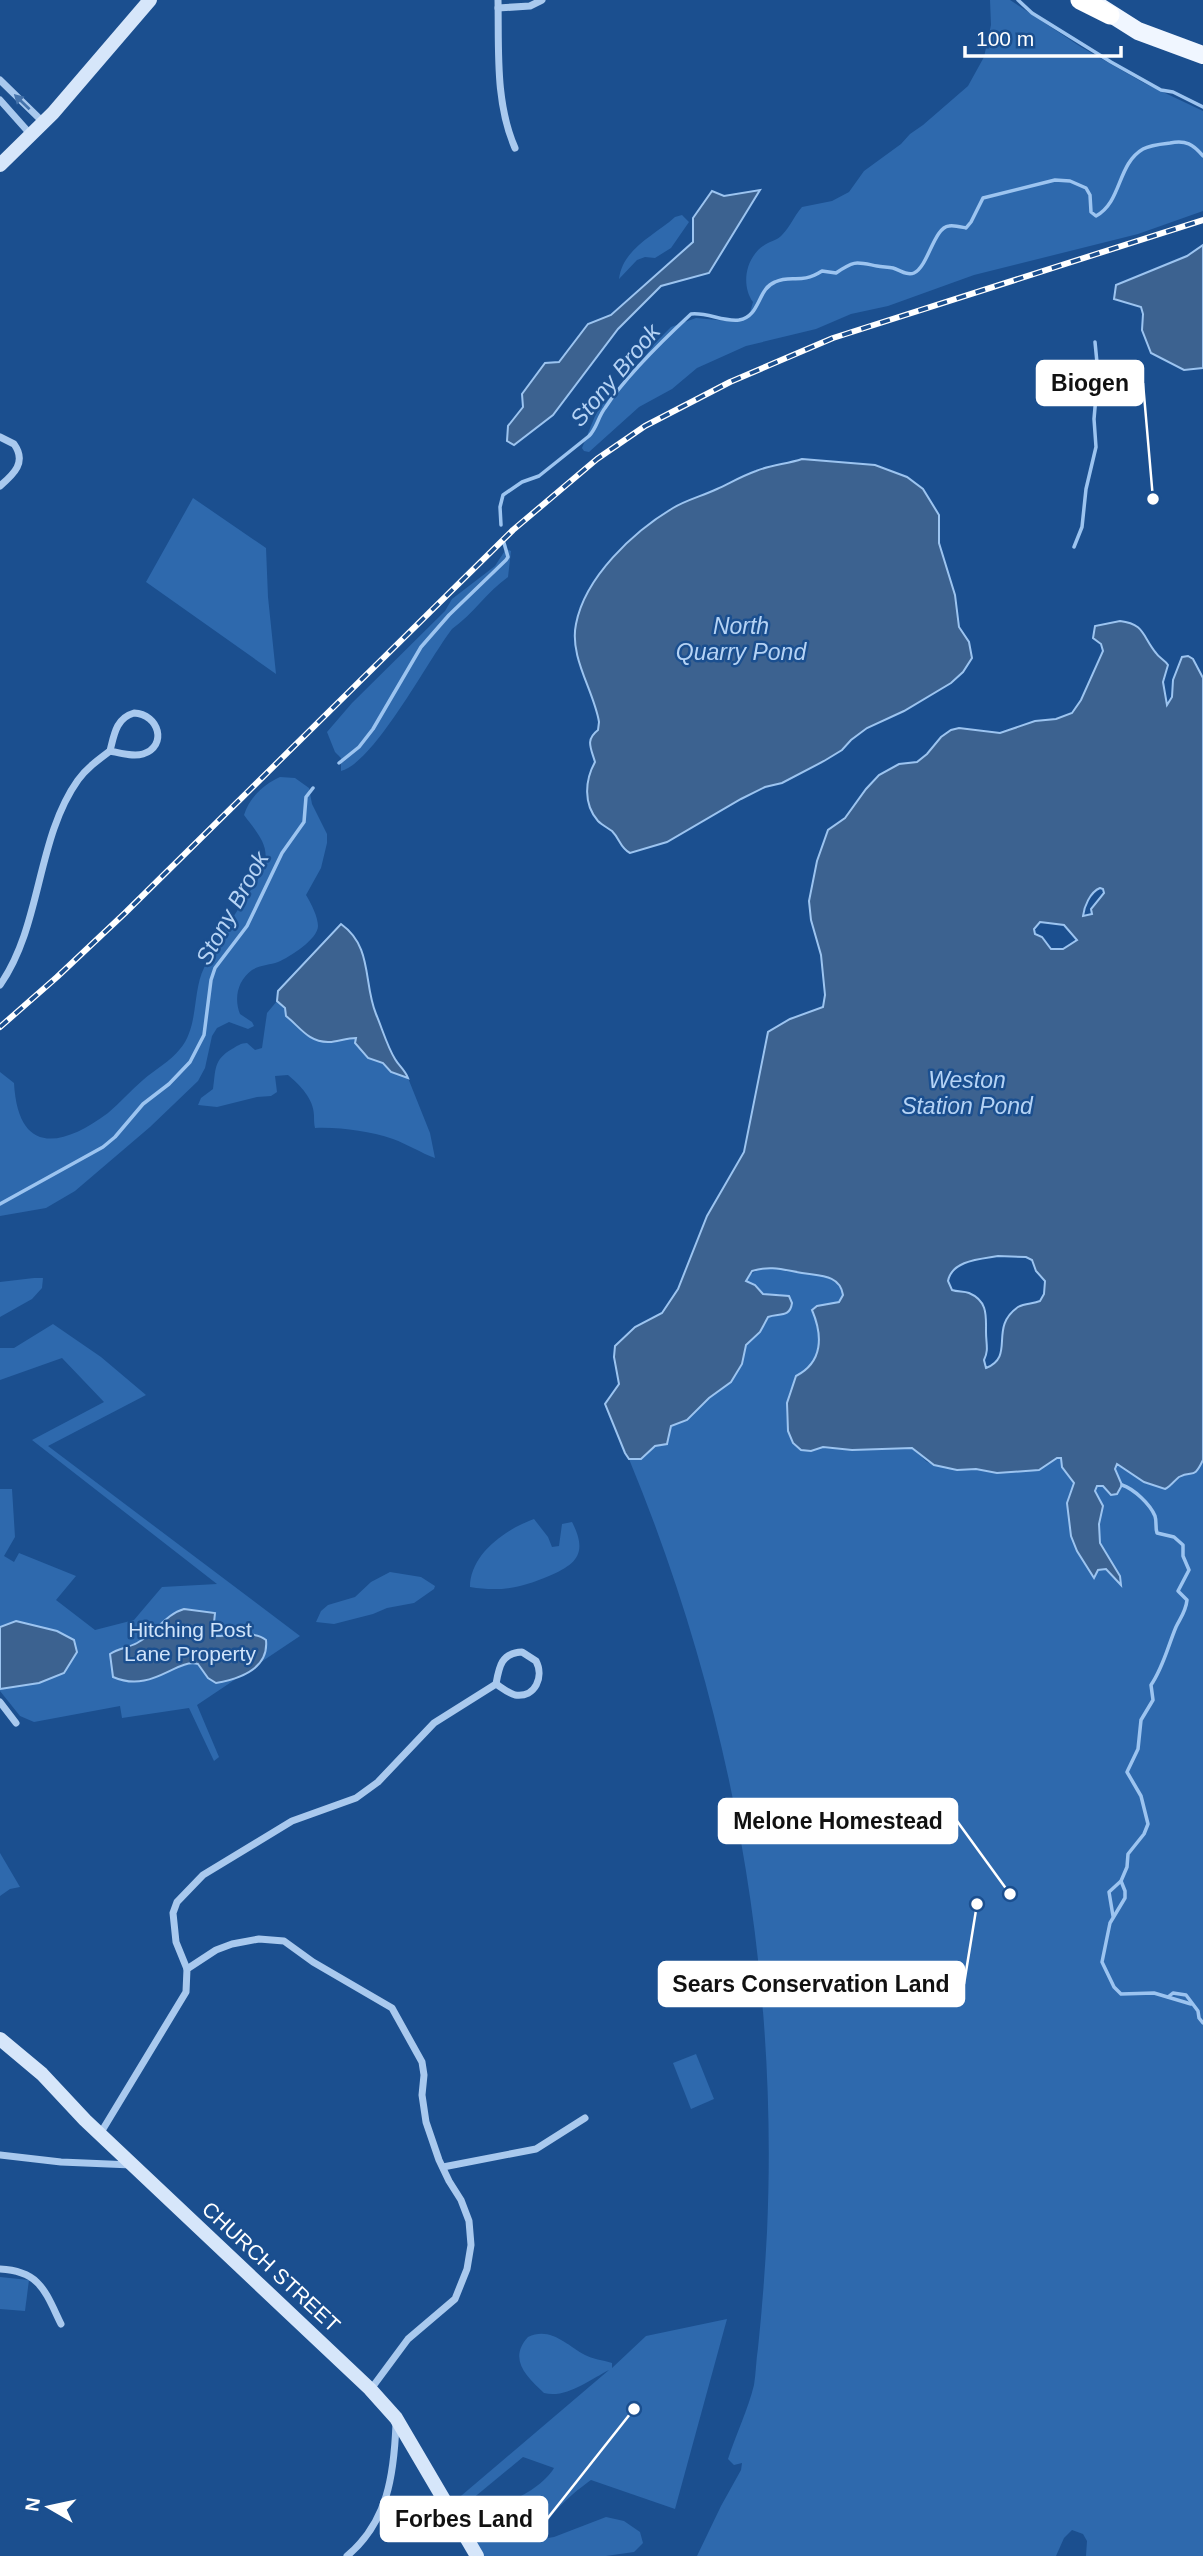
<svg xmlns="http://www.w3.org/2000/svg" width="1203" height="2556" font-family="Arial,sans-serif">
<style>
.green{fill:#2e69ad}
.water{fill:#3c6290;stroke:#9cc4f0;stroke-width:2;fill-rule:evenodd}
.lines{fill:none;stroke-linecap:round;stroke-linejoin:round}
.stream{stroke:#9cc4f0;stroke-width:3.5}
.street{stroke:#a9c9ee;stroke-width:7}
.secondary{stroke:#d6e6fa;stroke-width:14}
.primary{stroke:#f0f6ff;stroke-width:18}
.highway{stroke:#fff;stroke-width:19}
.rail-casing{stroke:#fff;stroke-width:6}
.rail{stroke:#1b4f8f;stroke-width:3.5;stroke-dasharray:10;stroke-linecap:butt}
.oneway{fill:#4674ac}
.labels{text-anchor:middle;stroke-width:5;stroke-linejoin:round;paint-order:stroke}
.park-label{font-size:21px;fill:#cfe3fa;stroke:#1b4f8f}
.street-label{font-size:21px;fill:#fff;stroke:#1b4f8f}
.water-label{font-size:23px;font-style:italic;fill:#b5d3f5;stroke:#1b4f8f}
.leader{fill:none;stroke:#fff;stroke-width:2.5}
.callout-dot{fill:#fff;stroke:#1b4f8f;stroke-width:2.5}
.callout{fill:#fff;stroke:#fff;stroke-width:2.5}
.callout-label{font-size:23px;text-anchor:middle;font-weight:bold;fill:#111}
</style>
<rect width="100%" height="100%" fill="#1b4f8f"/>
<!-- green -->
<g class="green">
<path d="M990,0H1010L1081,47L1144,83L1203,111V211L1138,234L974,275L888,306L851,314L816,329L746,346L697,368L672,389L639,407L589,452L584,451L582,448L595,416L601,406L622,386L656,342L671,327L696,318L727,321L749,316L753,302C740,284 746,254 768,243C774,240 777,240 782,235C790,227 794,216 802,207L832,201L849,192L864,171L901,144L910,134L923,125L968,86L984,57L991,25Z"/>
<path d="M682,215L689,222L671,248L655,258L645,257L637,260L619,279C623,248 654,236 675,217Z"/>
<polygon points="193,498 266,548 268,597 276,674 146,582"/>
<path d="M506,549L511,551L508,577C487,592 473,614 452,629C428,660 375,762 341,771V758L335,752L327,732L352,703L445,611L452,599L495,566Z"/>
<path d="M280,777L295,778L309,788L312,804L327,834V843L321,868L306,895C311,903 318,917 318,926C318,939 290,957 278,962C270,965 260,965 252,970C237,981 234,999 240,1014L252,1022L254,1026L248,1029L229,1022L217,1028L212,1036L205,1068L198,1081L150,1127L75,1191L46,1208L0,1216V1072L14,1083C18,1155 61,1148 108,1113C120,1103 131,1090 143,1080C154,1070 171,1061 180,1049C199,1027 192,992 204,968C215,943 230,922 245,899C252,887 262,877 265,862C269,843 254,829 244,815C249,798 264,784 280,777Z"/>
<path d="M277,1001C285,1008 285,1012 290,1019C315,1049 322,1040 356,1038L355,1043L368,1058L383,1063L391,1072L408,1078L430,1133L435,1158C421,1153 407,1144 393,1139C368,1131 341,1127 315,1128C314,1124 314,1120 314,1116C314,1099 300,1085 288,1075L275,1076L277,1092L271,1096L257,1097L217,1107L198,1105L201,1098L213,1089C216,1070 213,1060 232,1049C237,1046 241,1043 247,1043L255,1050L262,1048L267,1013Z"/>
<path d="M782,1267C801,1273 839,1272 843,1295L839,1302L817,1306L812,1313C822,1328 821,1349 812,1365C808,1370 804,1371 800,1375C783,1392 784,1423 793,1443C832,1452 872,1450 912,1448L927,1462L957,1470L976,1469L997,1473L1039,1470L1057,1458H1061L1062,1467L1074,1483L1067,1503L1071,1536L1077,1551L1094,1577L1098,1570L1106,1569L1121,1583L1120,1576L1100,1543L1099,1524L1103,1506L1095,1491L1097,1485L1103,1486L1108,1493L1120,1480L1115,1468L1117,1464L1145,1482L1171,1486L1184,1474C1196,1475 1198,1470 1203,1460V2556H1086L1087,2541L1083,2534L1072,2530L1064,2538L1056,2556H697L721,2506L741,2470L742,2463L734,2465L728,2459C736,2434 748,2410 754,2385C756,2373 756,2360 758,2348C762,2310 765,2271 767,2232C779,1968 730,1703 629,1459C641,1460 647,1454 655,1446L665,1445L669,1440L671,1426L687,1420L709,1398L731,1382L742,1364L746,1346L760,1332L768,1317L780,1315V1294H763L755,1285L746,1281V1278L757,1270Z"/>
<polygon points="34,1278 43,1278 42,1288 32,1299 0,1317 0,1282"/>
<polygon points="53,1324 101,1357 146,1395 48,1446 300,1636 197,1705 219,1757 214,1761 189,1708 122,1718 120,1706 34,1722 20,1716 0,1691 0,1489 12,1489 15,1537 4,1556 14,1562 19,1553 76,1576 56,1600 95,1630 134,1620 162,1587 217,1584 32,1440 104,1402 62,1358 0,1380 0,1348 14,1348"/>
<path d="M534,1519L548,1537L552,1547L559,1546L562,1524L572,1522C588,1553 577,1564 549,1576C521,1588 500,1592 470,1587C470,1554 506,1529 534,1519Z"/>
<polygon points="390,1572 421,1577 435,1586 434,1589 414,1603 387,1608 373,1614 334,1624 316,1622 321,1611 328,1605 355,1597 371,1582"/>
<polygon points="0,1853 20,1887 10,1889 0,1896"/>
<polygon points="696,2054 714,2099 691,2109 673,2063"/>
<polygon points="0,2277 29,2280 25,2311 0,2309"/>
<path d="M727,2319L675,2509L591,2480C577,2490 544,2516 544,2533L548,2538L554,2537L606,2517L624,2521L640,2532L643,2543L634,2552L606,2556H484L475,2540L472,2528L481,2512C487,2508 491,2508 498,2506C517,2500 544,2485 554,2468L523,2457L460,2509L455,2501L609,2370C591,2379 566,2399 544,2393C526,2376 508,2359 528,2337C550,2326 567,2345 585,2355C592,2359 603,2360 612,2363V2368L646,2336Z"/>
</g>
<!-- water -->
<g class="water">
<polygon points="760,190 709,273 661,286 618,329 553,415 514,445 507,441 508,426 523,407 522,394 545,363 559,362 588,324 611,315 693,242 693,218 712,191 724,196"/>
<polygon points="1203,245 1203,368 1184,370 1151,353 1142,330 1143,314 1141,307 1114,299 1116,285 1187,256"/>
<path d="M802,459L875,465L907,477L923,489L939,515V543L955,595L959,627L969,642L972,658L963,672L951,683L904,711L867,728L851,740L842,750L824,761L782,783L765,787L741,799L667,842L630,853C620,848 620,839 612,831C608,828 602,825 598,821C583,804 585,780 595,762C591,748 585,740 598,730L599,722C594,691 569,657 576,624C585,577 633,532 673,508C686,500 702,496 717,489C730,483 742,476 756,471C770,465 787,464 802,459Z"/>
<path d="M1120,621C1145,624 1142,636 1156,653C1159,658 1165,660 1168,665L1163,682L1167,705L1172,697L1173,680L1182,657L1188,656L1193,659L1203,678V1460C1193,1481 1193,1469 1179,1477C1174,1481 1171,1486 1165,1489L1144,1482L1117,1464L1115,1469L1122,1485L1117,1494L1111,1495L1103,1486H1097L1095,1491L1103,1506L1099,1524L1100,1543L1120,1576L1121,1585L1106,1569L1098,1570L1094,1578L1077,1551L1071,1536L1067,1503L1074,1483L1062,1467L1061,1458H1057L1039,1470L997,1473L976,1469L957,1470L934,1465L912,1448L852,1450L823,1447L811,1451L801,1450L793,1443L788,1431L787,1403L796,1376C823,1362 823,1336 812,1310L817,1306L839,1302L843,1295C840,1274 818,1276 802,1273C784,1270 771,1265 752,1271L746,1281L755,1285L763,1294L789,1296L792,1303C790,1318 779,1313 768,1317L760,1332L746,1345L742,1364L731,1382L709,1398L687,1420L671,1426L667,1444L655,1446L641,1459H629L625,1453L605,1404L619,1384L614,1357L615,1346L635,1327L662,1313L678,1289L707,1216L744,1152L768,1032L790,1019L823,1007L825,995L821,955L811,920L809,901L817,861L828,830L845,818L866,789L879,775L899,764L917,762L927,754L941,737L951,730L959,728L1000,733L1035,721L1056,719L1072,713L1081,700L1103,651L1101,644L1093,638L1095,626ZM1100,888L1103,889L1104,893L1091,909L1092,914L1083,916C1084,907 1090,892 1100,888ZM1040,922L1064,925L1077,940L1063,949H1051L1042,937L1035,934L1034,929ZM998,1256L1026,1257L1032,1260L1036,1271L1045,1281L1044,1294L1040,1301C1033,1304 1025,1303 1018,1307C988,1328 1016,1356 986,1368L984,1360C989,1350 986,1344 986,1332C986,1316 988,1301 969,1293C964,1291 958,1292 952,1290L948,1281C952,1260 981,1259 998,1256Z"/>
<path d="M341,924C373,947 363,982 376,1014C382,1028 387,1046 395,1059C399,1066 405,1070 408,1078L391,1072L383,1063L368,1058L355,1043L356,1038C346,1038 334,1043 328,1042C308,1042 300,1027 286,1016L285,1008L277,1001L278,991Z"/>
<path d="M184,1609L215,1613L213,1632L215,1636C231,1636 254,1630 266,1640C269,1669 239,1679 216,1683L208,1678L198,1664C176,1658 152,1694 113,1677L110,1654C119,1648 128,1648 137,1643C154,1634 166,1614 184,1609Z"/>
<polygon points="16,1621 57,1631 74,1640 77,1652 64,1673 39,1683 0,1689 0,1627"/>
</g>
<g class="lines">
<!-- stream -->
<g class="stream">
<polyline points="1018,0 1032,13 1111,62 1161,90 1173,92 1203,107"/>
<path d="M501,525L500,507L503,495L522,482L539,476L589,436C597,428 598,417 605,408C626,376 663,340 691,314C707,312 723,322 739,320C761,316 757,289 775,282C792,274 800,285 822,271L836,273C855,260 856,262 877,266C882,267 888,267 893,268C900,270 907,276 914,273C928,267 934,227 949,226C954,225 961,227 966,228L971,222L983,198L1055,180L1070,181L1086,188L1090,195L1091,212L1096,216C1122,202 1117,164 1143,149C1150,145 1161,144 1170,143C1186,140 1193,144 1203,156"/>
<polyline points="1074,547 1082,527 1086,489 1096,447 1094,419 1098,373 1095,342"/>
<polyline points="339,763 359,747 373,729 421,647 449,615 506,560 508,557 504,543"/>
<polyline points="0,1204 103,1147 115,1137 143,1104 169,1084 190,1062 204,1035 211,980 215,968 247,926 282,853 304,822 306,797 313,788"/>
<polyline points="1121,1881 1125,1891 1125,1898 1110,1923 1102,1962 1114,1987 1121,1994 1154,1993 1191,2004"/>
<path d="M1113,1916L1109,1892L1121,1881L1127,1867L1128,1854L1144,1834L1148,1824L1141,1796L1127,1772L1138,1749L1141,1720L1153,1700L1151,1685C1163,1668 1168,1646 1176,1627C1181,1617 1186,1611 1187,1600L1178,1591L1189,1570L1183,1556V1545L1174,1537L1157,1533C1155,1527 1157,1522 1155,1516C1150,1504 1134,1489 1122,1485"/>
<polyline points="1168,1997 1173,1993 1186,1995 1198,2011 1199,2018 1203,2023"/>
</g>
<!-- street -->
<g class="street">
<path d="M498,0C499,50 495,102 515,148"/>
<polyline points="498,8 530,6 542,0"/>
<polyline points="0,80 43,122"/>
<polyline points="0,100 32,136"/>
<path d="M0,437L14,444C27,462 14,474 0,486"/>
<path d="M134,713C159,714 168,746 143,754C133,757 120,753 110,751C114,735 116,718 134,713Z"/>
<path d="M0,985C42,925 36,839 78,780C87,768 98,760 110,751"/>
<path d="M522,1652L536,1661C544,1676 536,1698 515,1695C508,1693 502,1688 496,1684C499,1667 501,1653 522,1652Z"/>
<polyline points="0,1702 16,1723"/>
<polyline points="187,1969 176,1942 173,1913 177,1902 203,1875 292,1821 356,1798 378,1782 434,1723 496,1684"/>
<polyline points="100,2134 186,1992 187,1969 216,1950 232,1944 259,1939 284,1941 313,1962 392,2008 422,2062 424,2075 422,2095 426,2122 439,2160 449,2181 461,2200 469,2221 471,2245 467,2269 455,2299 408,2339 371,2389"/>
<polyline points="0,2155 61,2162 132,2165"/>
<polyline points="443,2167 536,2149 585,2118"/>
<path d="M0,2269C40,2271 45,2291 61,2324"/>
<path d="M347,2556C388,2522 394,2474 396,2424"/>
</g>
<!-- secondary -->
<g class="secondary">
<polyline points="0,165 53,113 150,0"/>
<polyline points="0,2039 42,2074 85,2120 370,2389 396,2418 477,2556"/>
</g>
<!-- primary -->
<polyline class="primary" points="1100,7 1138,31 1203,55"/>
<!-- highway -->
<polyline class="highway" points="1080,0 1110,15"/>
<defs>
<polyline id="rail" points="0,1027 57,977 125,913 513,530 597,459 645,426 730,382 833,338 1203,220"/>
</defs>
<!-- rail casing -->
<use href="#rail" class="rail-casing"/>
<!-- rail -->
<use href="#rail" class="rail"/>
</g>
<!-- one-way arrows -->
<defs><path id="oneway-solid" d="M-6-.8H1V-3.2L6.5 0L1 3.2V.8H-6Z" transform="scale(1.75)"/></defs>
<use class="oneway" href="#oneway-solid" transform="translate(22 102) rotate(-136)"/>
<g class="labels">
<!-- park labels -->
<g class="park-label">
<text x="190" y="1637">Hitching Post<tspan x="190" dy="24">Lane Property</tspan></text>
</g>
<!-- street labels -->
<g class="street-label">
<text transform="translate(271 2267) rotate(43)" y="7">CHURCH STREET</text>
</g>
<!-- water labels -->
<g class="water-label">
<text transform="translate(615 375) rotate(-50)" y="8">Stony Brook</text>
<text x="741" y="634">North<tspan x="741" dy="26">Quarry Pond</tspan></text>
<text transform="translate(232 908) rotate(-61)" y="8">Stony Brook</text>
<text x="967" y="1088">Weston<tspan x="967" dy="26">Station Pond</tspan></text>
</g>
</g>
<!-- callouts -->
<path class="leader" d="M1153 499L1143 383M1010 1894L957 1821M977 1904L964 1984M634 2409L547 2519"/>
<g class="callout-dot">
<circle cx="1153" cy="499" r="7"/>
<circle cx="1010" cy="1894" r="7"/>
<circle cx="977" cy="1904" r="7"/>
<circle cx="634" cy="2409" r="7"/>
</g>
<g class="callout">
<rect x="1037" y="361" width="106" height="44" rx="7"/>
<rect x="719" y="1799" width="238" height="44" rx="7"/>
<rect x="659" y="1962" width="305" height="44" rx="7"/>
<rect x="381" y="2497" width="166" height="44" rx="7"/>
</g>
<g class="callout-label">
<text x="1090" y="391">Biogen</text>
<text x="838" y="1829">Melone Homestead</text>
<text x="811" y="1992">Sears Conservation Land</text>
<text x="464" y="2527">Forbes Land</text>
</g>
<!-- north arrow -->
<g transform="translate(49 2507) rotate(279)" stroke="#1b4f8f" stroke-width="5" paint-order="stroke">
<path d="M0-5L12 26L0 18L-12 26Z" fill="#ffffff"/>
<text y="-10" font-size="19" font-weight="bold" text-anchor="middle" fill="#ffffff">N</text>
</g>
<!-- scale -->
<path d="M965 46v10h156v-10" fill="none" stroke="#ffffff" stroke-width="3.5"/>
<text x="976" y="46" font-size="21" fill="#ffffff" stroke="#1b4f8f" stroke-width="5" paint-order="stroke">100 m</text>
</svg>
